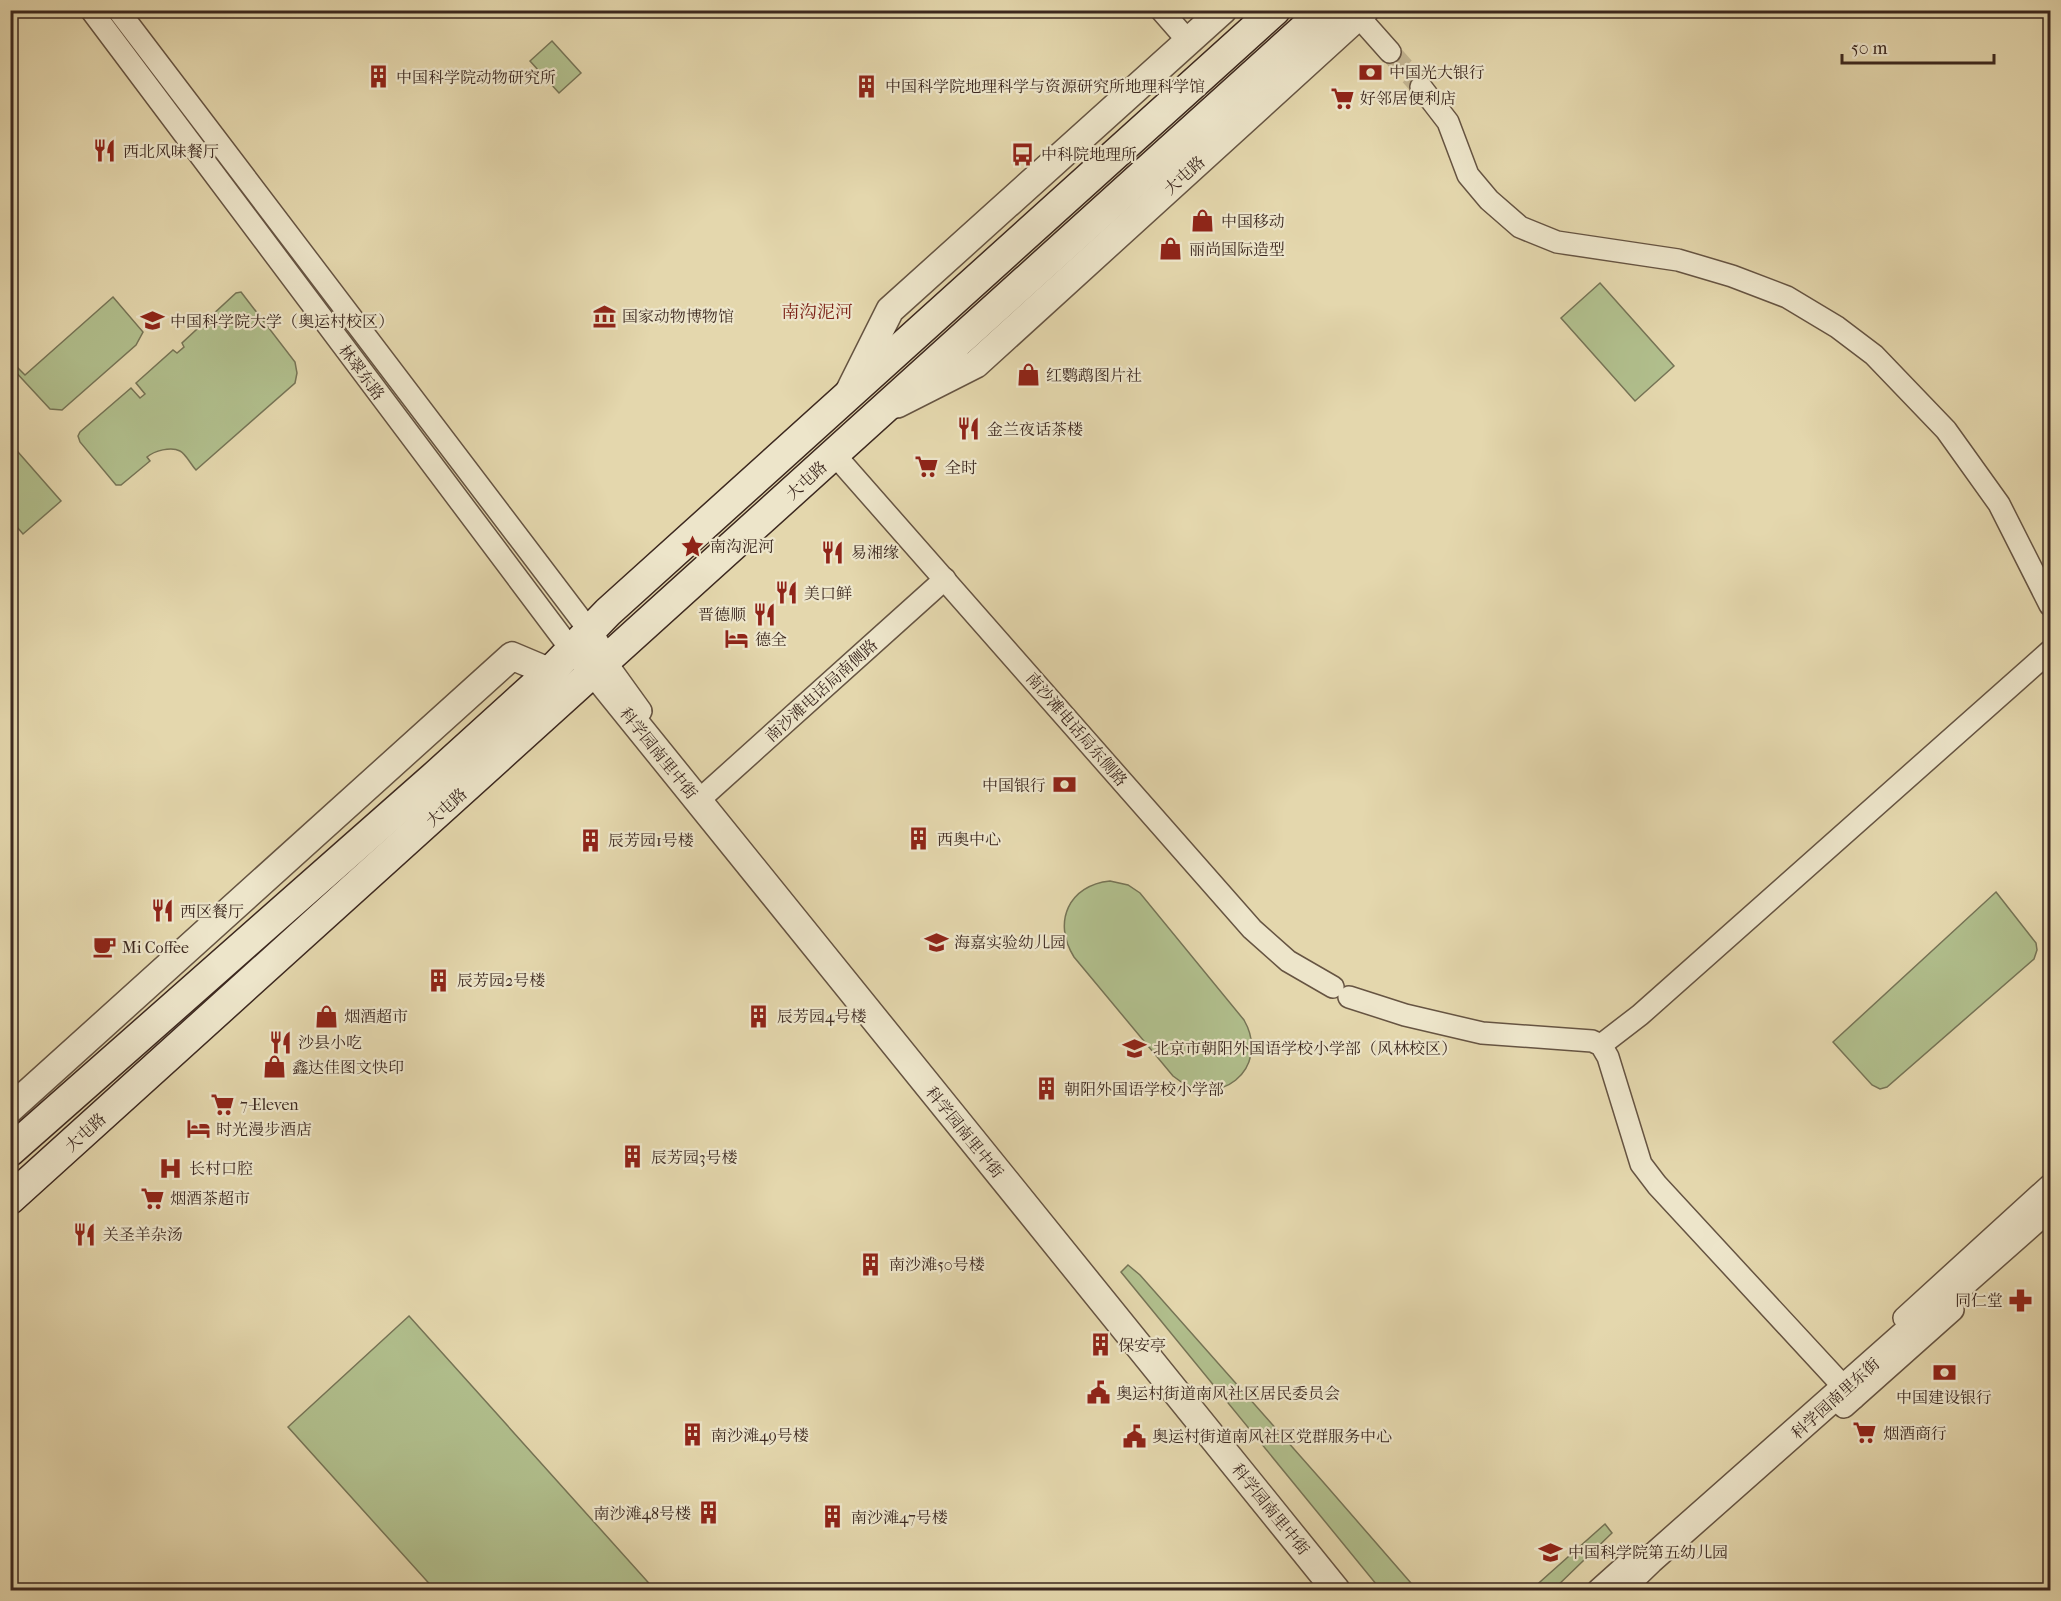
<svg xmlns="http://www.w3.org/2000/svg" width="2061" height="1601" font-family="'IM FELL French Canon','Noto Serif SC',serif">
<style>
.green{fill:#b1bf8d;stroke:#767456;stroke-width:1.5}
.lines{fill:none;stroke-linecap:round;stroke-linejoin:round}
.minor-tunnel{stroke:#c2b491;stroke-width:21;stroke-dasharray:21 10;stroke-linecap:butt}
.minor-casing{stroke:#665442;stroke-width:24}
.tertiary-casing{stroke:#665442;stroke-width:30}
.secondary-casing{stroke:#3c281f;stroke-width:33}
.minor{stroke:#ede5ca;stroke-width:21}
.tertiary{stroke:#ede5ca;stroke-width:27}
.secondary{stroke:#ede5ca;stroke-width:30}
.labels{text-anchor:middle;stroke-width:4.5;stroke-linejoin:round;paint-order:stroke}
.poi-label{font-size:16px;fill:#3c281f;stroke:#ede5ca;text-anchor:start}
.street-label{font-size:16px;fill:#3c281f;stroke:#ede5ca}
.neighbourhood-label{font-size:18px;fill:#7a1f14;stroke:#ede5ca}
</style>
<rect width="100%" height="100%" fill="#e4d7ad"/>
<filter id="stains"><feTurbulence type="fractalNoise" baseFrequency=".00333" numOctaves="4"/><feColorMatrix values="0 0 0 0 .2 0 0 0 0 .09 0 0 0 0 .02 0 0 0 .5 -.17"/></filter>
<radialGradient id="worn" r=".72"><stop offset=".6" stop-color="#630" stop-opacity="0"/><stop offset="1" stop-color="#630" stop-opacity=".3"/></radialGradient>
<!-- green -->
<g class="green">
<polygon points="552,41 581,73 559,93 530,61"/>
<polygon points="1600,283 1674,366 1635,401 1561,318"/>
<path d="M241,292L295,362L297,373L295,383L196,470C191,465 186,454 180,451C171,446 154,451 147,457L150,461L121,485H116L80,442L78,436L80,432L131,388L140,398L145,394L136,383L173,350L177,353L184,347L182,343L236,293Z"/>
<polygon points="113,297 143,332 136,345 62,410 50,409 12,368 13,363 25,375"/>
<polygon points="11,444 61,501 23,534 11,520"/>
<path d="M1110,881L1128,885L1140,893L1244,1020C1272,1069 1217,1113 1173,1076L1074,957C1052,922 1069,885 1110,881Z"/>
<polygon points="1996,892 2036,943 2037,950 2034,959 1887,1087 1880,1089 1872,1085 1833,1042"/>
<polygon points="1128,1265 1140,1275 1324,1483 1417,1590 1381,1590 1121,1272"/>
<polygon points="409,1316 655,1590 435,1590 288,1427"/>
<polygon points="1605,1524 1612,1533 1553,1590 1531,1590"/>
</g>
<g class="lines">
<!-- minor-tunnel -->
<polyline class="minor-tunnel" points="1390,52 1421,87"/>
<defs>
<g id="minor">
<polyline points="91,10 579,660"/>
<polyline points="118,10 598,642"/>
<polyline points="1161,10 1189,42"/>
<polyline points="1358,16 1390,52"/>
<polyline points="1421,87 1448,122 1468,175 1489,200 1520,227 1557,242 1678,260 1732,276 1787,297 1837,327 1874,355 1946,430 1999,504 2050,605"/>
<polyline points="834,454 1252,929 1288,961 1333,987"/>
<polyline points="585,638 605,661 641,711"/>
<polyline points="698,801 945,579"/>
<polyline points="1349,997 1405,1015 1482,1033 1592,1041 1601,1045 1608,1057 1641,1164 1657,1185 1854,1398"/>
<polyline points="1601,1045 1640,1015 2050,651"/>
<polyline points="1904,1318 2050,1185"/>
<polyline points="1844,1407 1953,1310"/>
<polyline points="1598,1590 1636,1556"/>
</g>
<g id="tertiary">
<polyline points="848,394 890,310 1223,10"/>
<polyline points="897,404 976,364 1365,10"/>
<polyline points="594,672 1336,1590"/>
<polyline points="10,1109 512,656 550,672"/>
<polyline points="1619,1590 1650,1560 2050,1206"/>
</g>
<g id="secondary">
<polyline points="10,1151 433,778 550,672 608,612 1275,10"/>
<polyline points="10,1199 1325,10"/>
</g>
</defs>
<!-- minor casing -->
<use href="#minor" class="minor-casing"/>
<!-- tertiary casing -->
<use href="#tertiary" class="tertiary-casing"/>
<!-- secondary casing -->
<use href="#secondary" class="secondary-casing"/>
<!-- minor -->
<use href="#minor" class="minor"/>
<!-- tertiary -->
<use href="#tertiary" class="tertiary"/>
<!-- secondary -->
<use href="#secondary" class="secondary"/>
</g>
<!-- icons -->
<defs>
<symbol id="bank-bare" viewBox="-9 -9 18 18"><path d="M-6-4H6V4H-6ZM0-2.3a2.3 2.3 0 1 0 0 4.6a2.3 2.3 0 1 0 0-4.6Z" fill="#8f2418" stroke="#ede5ca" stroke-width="2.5" paint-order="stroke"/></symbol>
<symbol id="building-bare" viewBox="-9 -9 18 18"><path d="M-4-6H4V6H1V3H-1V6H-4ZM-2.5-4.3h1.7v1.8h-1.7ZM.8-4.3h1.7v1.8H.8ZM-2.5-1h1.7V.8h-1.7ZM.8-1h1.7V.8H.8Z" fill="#8f2418" stroke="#ede5ca" stroke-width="2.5" paint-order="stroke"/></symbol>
<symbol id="supermarket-bare" viewBox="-9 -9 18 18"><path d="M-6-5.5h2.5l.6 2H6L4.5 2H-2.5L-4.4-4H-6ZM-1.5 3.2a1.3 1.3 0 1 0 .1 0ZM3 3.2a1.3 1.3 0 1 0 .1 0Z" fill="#8f2418" stroke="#ede5ca" stroke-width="2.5" paint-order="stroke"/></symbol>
<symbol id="restaurant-bare" viewBox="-9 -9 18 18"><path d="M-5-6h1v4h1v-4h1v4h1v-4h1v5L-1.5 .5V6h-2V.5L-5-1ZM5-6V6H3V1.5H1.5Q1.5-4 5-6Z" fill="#8f2418" stroke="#ede5ca" stroke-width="2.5" paint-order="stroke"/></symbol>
<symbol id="bus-bare" viewBox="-9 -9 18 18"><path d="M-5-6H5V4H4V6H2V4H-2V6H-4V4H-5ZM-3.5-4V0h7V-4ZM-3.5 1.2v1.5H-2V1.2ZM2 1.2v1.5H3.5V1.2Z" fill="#8f2418" stroke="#ede5ca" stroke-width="2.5" paint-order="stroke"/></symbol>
<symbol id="shop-bare" viewBox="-9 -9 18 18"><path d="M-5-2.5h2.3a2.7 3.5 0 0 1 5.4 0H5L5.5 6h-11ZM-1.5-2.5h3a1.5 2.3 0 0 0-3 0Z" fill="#8f2418" stroke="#ede5ca" stroke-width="2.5" paint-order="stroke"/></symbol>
<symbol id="museum-bare" viewBox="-9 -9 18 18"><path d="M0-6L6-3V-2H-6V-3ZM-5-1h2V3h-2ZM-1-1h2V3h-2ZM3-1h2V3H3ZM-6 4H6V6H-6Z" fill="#8f2418" stroke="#ede5ca" stroke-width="2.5" paint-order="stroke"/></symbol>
<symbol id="university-bare" viewBox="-9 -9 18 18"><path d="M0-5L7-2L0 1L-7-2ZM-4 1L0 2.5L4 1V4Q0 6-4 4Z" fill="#8f2418" stroke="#ede5ca" stroke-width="2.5" paint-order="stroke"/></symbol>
<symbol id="sight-bare" viewBox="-9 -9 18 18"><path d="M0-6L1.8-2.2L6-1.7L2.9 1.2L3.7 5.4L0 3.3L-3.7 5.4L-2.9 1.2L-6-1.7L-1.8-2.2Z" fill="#8f2418" stroke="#ede5ca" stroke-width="2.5" paint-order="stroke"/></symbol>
<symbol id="hotel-bare" viewBox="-9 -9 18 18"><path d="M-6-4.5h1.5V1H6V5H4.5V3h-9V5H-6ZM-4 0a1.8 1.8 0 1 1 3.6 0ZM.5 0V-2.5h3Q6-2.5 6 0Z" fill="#8f2418" stroke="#ede5ca" stroke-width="2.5" paint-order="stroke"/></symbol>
<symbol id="school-bare" viewBox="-9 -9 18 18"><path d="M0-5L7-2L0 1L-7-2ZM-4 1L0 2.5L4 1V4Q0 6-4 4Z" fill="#8f2418" stroke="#ede5ca" stroke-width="2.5" paint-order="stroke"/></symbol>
<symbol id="cafe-bare" viewBox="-9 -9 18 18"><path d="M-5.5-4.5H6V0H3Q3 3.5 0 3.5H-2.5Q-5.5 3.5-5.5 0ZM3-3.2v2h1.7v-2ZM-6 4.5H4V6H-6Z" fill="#8f2418" stroke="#ede5ca" stroke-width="2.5" paint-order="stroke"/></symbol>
<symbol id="hospital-bare" viewBox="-9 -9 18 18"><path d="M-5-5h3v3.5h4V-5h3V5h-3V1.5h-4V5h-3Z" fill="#8f2418" stroke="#ede5ca" stroke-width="2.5" paint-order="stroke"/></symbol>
<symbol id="pharmacy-bare" viewBox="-9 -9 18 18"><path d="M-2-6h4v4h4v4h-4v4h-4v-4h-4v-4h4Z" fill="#8f2418" stroke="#ede5ca" stroke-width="2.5" paint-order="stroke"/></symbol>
<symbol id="civic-bare" viewBox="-9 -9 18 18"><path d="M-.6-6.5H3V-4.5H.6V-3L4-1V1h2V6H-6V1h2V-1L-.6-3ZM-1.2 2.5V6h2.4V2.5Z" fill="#8f2418" stroke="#ede5ca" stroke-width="2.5" paint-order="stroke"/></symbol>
</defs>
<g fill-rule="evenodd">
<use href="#bank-bare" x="1354" y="56" width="33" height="33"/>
<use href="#building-bare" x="362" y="60" width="33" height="33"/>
<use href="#building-bare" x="850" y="70" width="33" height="33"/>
<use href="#supermarket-bare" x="1326" y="82" width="33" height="33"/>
<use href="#restaurant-bare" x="88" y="134" width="33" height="33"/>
<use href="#bus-bare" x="1006" y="138" width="33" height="33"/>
<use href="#shop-bare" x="1186" y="204" width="33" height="33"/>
<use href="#shop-bare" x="1154" y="232" width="33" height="33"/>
<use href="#museum-bare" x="588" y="300" width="33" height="33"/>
<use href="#university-bare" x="136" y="304" width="33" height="33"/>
<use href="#shop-bare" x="1012" y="358" width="33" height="33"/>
<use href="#restaurant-bare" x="952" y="412" width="33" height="33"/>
<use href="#supermarket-bare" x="910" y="450" width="33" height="33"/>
<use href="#sight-bare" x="676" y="530" width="33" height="33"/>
<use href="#restaurant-bare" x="816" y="536" width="33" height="33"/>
<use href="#restaurant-bare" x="770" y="576" width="33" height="33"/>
<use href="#restaurant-bare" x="748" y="598" width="33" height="33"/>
<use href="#hotel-bare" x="720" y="622" width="33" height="33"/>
<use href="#bank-bare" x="1048" y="768" width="33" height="33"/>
<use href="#building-bare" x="902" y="822" width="33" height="33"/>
<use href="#building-bare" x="574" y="824" width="33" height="33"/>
<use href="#restaurant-bare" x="146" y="894" width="33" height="33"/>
<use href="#school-bare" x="920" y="926" width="33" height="33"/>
<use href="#cafe-bare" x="88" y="930" width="33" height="33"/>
<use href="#building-bare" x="422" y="964" width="33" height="33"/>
<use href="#shop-bare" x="310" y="1000" width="33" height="33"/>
<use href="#building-bare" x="742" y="1000" width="33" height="33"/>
<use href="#restaurant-bare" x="264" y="1026" width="33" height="33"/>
<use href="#school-bare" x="1118" y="1032" width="33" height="33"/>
<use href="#shop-bare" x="258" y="1050" width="33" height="33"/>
<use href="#building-bare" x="1030" y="1072" width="33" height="33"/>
<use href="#supermarket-bare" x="206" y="1088" width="33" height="33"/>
<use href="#hotel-bare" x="182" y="1112" width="33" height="33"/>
<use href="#building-bare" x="616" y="1140" width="33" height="33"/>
<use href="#hospital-bare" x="154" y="1152" width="33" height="33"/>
<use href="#supermarket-bare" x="136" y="1182" width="33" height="33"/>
<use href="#restaurant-bare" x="68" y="1218" width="33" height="33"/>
<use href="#building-bare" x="854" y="1248" width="33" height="33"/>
<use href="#pharmacy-bare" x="2004" y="1284" width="33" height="33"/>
<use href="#building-bare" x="1084" y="1328" width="33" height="33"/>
<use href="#bank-bare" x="1928" y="1356" width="33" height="33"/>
<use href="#civic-bare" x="1082" y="1376" width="33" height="33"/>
<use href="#supermarket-bare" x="1848" y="1416" width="33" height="33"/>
<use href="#building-bare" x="676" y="1418" width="33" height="33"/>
<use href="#civic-bare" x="1118" y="1420" width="33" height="33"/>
<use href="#building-bare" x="692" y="1496" width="33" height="33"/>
<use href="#building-bare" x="816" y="1500" width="33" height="33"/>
<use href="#school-bare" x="1534" y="1536" width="33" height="33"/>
</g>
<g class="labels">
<!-- poi labels -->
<g class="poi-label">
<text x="1389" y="78">中国光大银行</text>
<text x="396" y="83">中国科学院动物研究所</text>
<text x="885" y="92">中国科学院地理科学与资源研究所地理科学馆</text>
<text x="1360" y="104">好邻居便利店</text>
<text x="123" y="157">西北风味餐厅</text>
<text x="1041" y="160">中科院地理所</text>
<text x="1221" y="227">中国移动</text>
<text x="1189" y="255">丽尚国际造型</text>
<text x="622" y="322">国家动物博物馆</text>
<text x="170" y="327">中国科学院大学（奥运村校区）</text>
<text x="1046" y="381">红鹦鹉图片社</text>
<text x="987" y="435">金兰夜话茶楼</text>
<text x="945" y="473">全时</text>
<text x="710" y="552">南沟泥河</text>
<text x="851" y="558">易湘缘</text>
<text x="804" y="599">美口鲜</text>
<text x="746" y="620" text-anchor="end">晋德顺</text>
<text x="755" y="645">德全</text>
<text x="1046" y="791" text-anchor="end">中国银行</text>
<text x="937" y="845">西奥中心</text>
<text x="608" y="846">辰芳园1号楼</text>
<text x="180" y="917">西区餐厅</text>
<text x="954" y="948">海嘉实验幼儿园</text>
<text x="122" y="953">Mi Coffee</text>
<text x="457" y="986">辰芳园2号楼</text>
<text x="344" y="1022">烟酒超市</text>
<text x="777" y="1022">辰芳园4号楼</text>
<text x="298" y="1048">沙县小吃</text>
<text x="1153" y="1054">北京市朝阳外国语学校小学部（风林校区）</text>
<text x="292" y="1073">鑫达佳图文快印</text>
<text x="1064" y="1095">朝阳外国语学校小学部</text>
<text x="240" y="1110">7-Eleven</text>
<text x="216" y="1135">时光漫步酒店</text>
<text x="651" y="1163">辰芳园3号楼</text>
<text x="189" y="1174">长村口腔</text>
<text x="170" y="1204">烟酒茶超市</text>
<text x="103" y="1240">关圣羊杂汤</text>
<text x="889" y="1270">南沙滩50号楼</text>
<text x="2003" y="1306" text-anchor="end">同仁堂</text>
<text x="1118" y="1351">保安亭</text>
<text x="1116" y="1399">奥运村街道南风社区居民委员会</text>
<text x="1944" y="1403" text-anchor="middle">中国建设银行</text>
<text x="1883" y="1439">烟酒商行</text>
<text x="711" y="1441">南沙滩49号楼</text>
<text x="1152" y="1442">奥运村街道南风社区党群服务中心</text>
<text x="691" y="1519" text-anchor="end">南沙滩48号楼</text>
<text x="851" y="1523">南沙滩47号楼</text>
<text x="1568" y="1558">中国科学院第五幼儿园</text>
</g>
<!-- street labels -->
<g class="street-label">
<text transform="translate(1184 175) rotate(-42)" y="6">大屯路</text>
<text transform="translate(362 372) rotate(53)" y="6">林翠东路</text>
<text transform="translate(806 480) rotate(-42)" y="6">大屯路</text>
<text transform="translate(821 690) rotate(-42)" y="6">南沙滩电话局南侧路</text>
<text transform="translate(1077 729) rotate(49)" y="6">南沙滩电话局东侧路</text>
<text transform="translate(659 753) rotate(51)" y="6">科学园南里中街</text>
<text transform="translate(446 807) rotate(-42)" y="6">大屯路</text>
<text transform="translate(85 1132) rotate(-42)" y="6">大屯路</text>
<text transform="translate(965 1132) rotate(51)" y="6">科学园南里中街</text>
<text transform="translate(1835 1398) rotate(-42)" y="6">科学园南里东街</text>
<text transform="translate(1271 1509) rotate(51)" y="6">科学园南里中街</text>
</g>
<!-- neighbourhood labels -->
<g class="neighbourhood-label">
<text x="817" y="318">南沟泥河</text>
</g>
</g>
<!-- margin -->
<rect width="2061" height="1601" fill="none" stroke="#e4d7ad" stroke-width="36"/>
<rect x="12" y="12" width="2037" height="1577" fill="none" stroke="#3c281f" stroke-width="3"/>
<rect x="18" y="18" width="2025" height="1565" fill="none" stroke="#3c281f" stroke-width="1.5"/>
<!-- scale -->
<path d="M1842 54v9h152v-9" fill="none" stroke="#3c281f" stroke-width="3"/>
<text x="1851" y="54" font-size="18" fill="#3c281f" stroke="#ede5ca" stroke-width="4.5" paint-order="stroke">50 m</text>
<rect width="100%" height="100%" filter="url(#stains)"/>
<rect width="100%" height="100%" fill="url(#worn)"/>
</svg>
